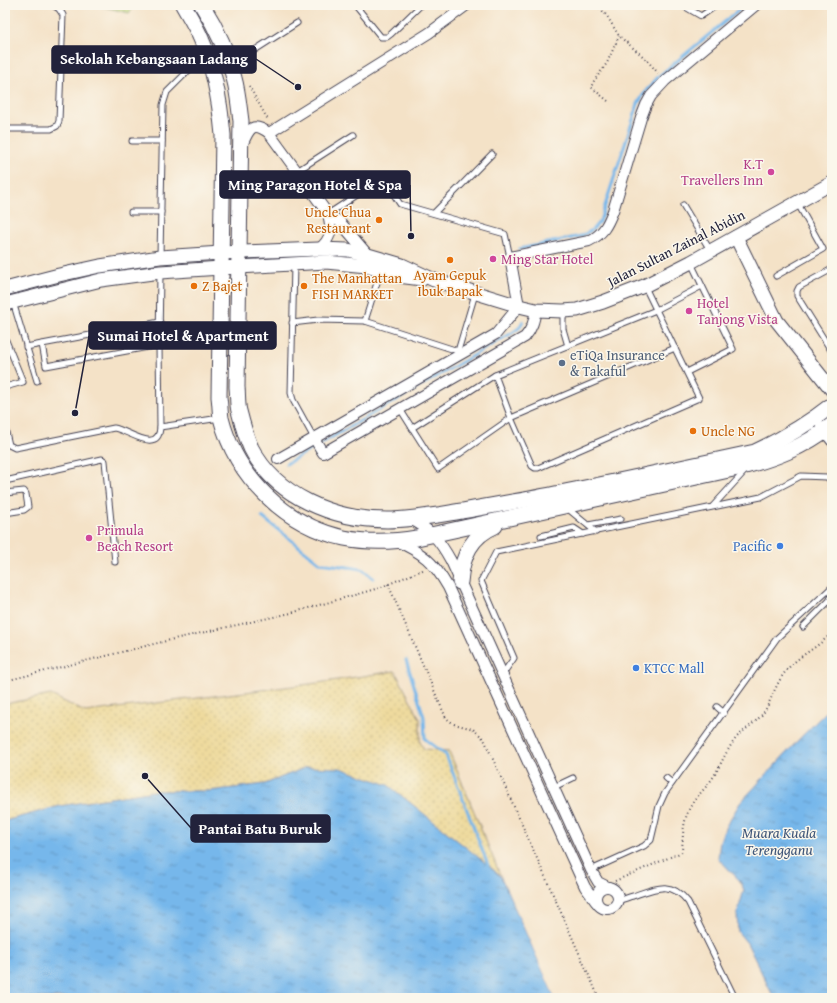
<svg xmlns="http://www.w3.org/2000/svg" width="837" height="1003" font-family="'Gentium Book Plus',serif">
<style>
.sand{fill:url(#sand-dots);stroke:#887e6c}
.cemetery{fill:url(#cemetery-stones);stroke:#717c5a}
.water{fill:url(#water-ripples);stroke:#4c6c93}
.pier{fill:#f4e2c7}
.lines{fill:none;stroke-linecap:round;stroke-linejoin:round}
.stream{stroke:#76b7eb;stroke-width:3}
.lane-casing{stroke:#423f50;stroke-width:7}
.street-casing{stroke:#423f50;stroke-width:12}
.secondary-casing{stroke:#423f50;stroke-width:15}
.primary-casing{stroke:#423f50;stroke-width:17}
.path{stroke:#423f50;stroke-width:2;stroke-dasharray:1 3;stroke-linecap:butt}
.lane{stroke:#fff;stroke-width:5}
.street{stroke:#fff;stroke-width:10}
.secondary{stroke:#fff;stroke-width:13}
.primary{stroke:#fff;stroke-width:15}
.hotel-dot{fill:#d1479c;stroke:#fbf7ec;stroke-width:1.5}
.food-dot{fill:#e8710a;stroke:#fbf7ec;stroke-width:1.5}
.service-dot{fill:#5c6f8a;stroke:#fbf7ec;stroke-width:1.5}
.shop-dot{fill:#3f7fe0;stroke:#fbf7ec;stroke-width:1.5}
.labels{text-anchor:middle;stroke-width:3;stroke-linejoin:round;paint-order:stroke}
.hotel-label{font-size:14px;fill:#b23c85;stroke:#fbf7ec;text-anchor:start}
.food-label{font-size:14px;fill:#c56008;stroke:#fbf7ec;text-anchor:start}
.street-label{font-size:14px;fill:#22223b;stroke:#fbf7ec}
.service-label{font-size:14px;fill:#4e5e75;stroke:#fbf7ec;text-anchor:start}
.shop-label{font-size:14px;fill:#366cbe;stroke:#fbf7ec;text-anchor:end}
.water-label{font-size:15px;font-style:italic;fill:#3f5679;stroke:#fbf7ec}
.leader{fill:none;stroke:#22223b;stroke-width:1.5}
.callout-dot{fill:#22223b;stroke:#fbf7ec;stroke-width:1.5}
.callout{fill:#22223b;stroke:#22223b;stroke-width:1.5}
.callout-label{font-size:15px;text-anchor:middle;font-weight:bold;fill:#fff}
</style>
<defs>
<pattern id="sand-dots" width="8" height="8" patternUnits="userSpaceOnUse"><rect width="8" height="8" fill="#eeda9e"/><path d="M2 2h.1M6 6h.1" fill="none" stroke="#ccbb89" stroke-width="1.8" stroke-linecap="round"/></pattern>
<pattern id="cemetery-stones" width="16" height="16" patternUnits="userSpaceOnUse"><rect width="16" height="16" fill="#c0d578"/><path d="M2 7V4a2 2 0 0 1 4 0v3zM10 15v-3a2 2 0 0 1 4 0v3z" fill="#a5b769"/></pattern>
<pattern id="water-ripples" width="26" height="14" patternUnits="userSpaceOnUse"><rect width="26" height="14" fill="#76b7eb"/><path d="M2 4q2-2 4 0t4 0M15 11q2-2 4 0t4 0" fill="none" stroke="#6094c0"/></pattern>
</defs>
<rect width="100%" height="100%" fill="#fbf7ec"/>
<filter id="ink" filterUnits="userSpaceOnUse"><feTurbulence type="fractalNoise" baseFrequency=".025" numOctaves="2"/><feDisplacementMap in="SourceGraphic" scale="8" xChannelSelector="R" yChannelSelector="G"/><feConvolveMatrix kernelMatrix="1 2 1 2 8 2 1 2 1" color-interpolation-filters="sRGB"/></filter>
<filter id="wash" filterUnits="userSpaceOnUse"><feTurbulence type="fractalNoise" baseFrequency=".012" numOctaves="4" result="noise"/><feDisplacementMap in="SourceGraphic" scale="16" xChannelSelector="R" yChannelSelector="G"/><feGaussianBlur stdDeviation="0.9" result="paint"/><feColorMatrix in="noise" values="0 0 0 0 0 0 0 0 0 0 0 0 0 0 0 0 0 1.4 0 .05"/><feComposite in="paint" operator="in"/></filter>
<g filter="url(#wash)">
<rect width="100%" height="100%" fill="#f4e2c7"/>
<!-- sand -->
<polygon class="sand" points="395,671 420,719 420,742 424,749 449,751 501,877 480,859 307,767 265,784 210,791 155,791 60,806 5,821 5,704 51,695 85,712 318,683"/>
<!-- cemetery -->
<polygon class="cemetery" points="96,5 136,5 129,13"/>
<!-- water -->
<g class="water">
<polygon points="832,706 832,998 774,998 747,943 738,932 737,914 744,890 740,881 718,858 720,841 726,826 740,803 803,735"/>
<polygon points="307,767 340,768 388,785 488,865 501,877 555,998 5,998 5,821 60,806 155,791 210,791 265,784"/>
</g>
<!-- pier -->
<polygon class="pier" points="500,873 503,876 557,998 555,998"/>
<g class="lines">
<!-- stream -->
<g class="stream">
<polyline points="519,249 581,236 592,230 600,221 638,104 644,93 659,76 745,5"/>
<polyline points="286,464 512,333 519,328 523,321"/>
<polyline points="262,517 320,563 362,569 373,578"/>
<polyline points="406,660 424,717 425,739 446,755 488,865"/>
</g>
</g>
</g>
<g filter="url(#ink)">
<g class="lines">
<defs>
<g id="lane">
<polyline points="355,5 381,37 387,37 391,34 421,5"/>
<polyline points="682,5 701,16 717,5"/>
<polyline points="233,64 297,23"/>
<polyline points="5,129 51,129 57,126 59,121 63,15 59,9 53,5"/>
<polyline points="132,141 162,141"/>
<polyline points="297,171 353,135"/>
<polyline points="683,205 710,250"/>
<polyline points="131,212 161,212"/>
<polyline points="434,213 492,154"/>
<polyline points="328,214 383,178 400,204 505,234 510,257"/>
<polyline points="160,256 163,105 167,92 193,66"/>
<polyline points="294,265 291,393 293,400 314,438"/>
<polyline points="832,269 799,287 797,291 797,296 832,352"/>
<polyline points="160,273 159,345 160,427 220,418"/>
<polyline points="776,276 823,249 798,204"/>
<polyline points="13,302 37,381"/>
<polyline points="563,312 563,329 568,346"/>
<polyline points="365,321 381,270"/>
<polyline points="292,323 318,320 365,321 458,351 461,354"/>
<polyline points="5,338 23,382 5,387"/>
<polyline points="42,344 46,366 159,345"/>
<polyline points="26,347 160,322"/>
<polyline points="458,351 475,294"/>
<polyline points="687,372 733,349 691,263"/>
<polyline points="495,375 511,418 532,466 535,468 538,468 699,398 645,287"/>
<polyline points="400,409 438,469 511,418 675,348"/>
<path d="M5,428L9,445L15,448L114,428C128,430 159,455 160,427"/>
<polyline points="412,428 495,375 656,310 702,286"/>
<polyline points="5,481 102,459 105,461 115,562"/>
<polyline points="5,493 24,491 26,494 28,507 24,510 5,513"/>
<polyline points="713,506 745,471"/>
<polyline points="567,508 596,532"/>
<polyline points="588,525 621,519"/>
<polyline points="541,536 574,528 583,534"/>
<polyline points="803,627 829,601 832,595"/>
<polyline points="502,675 514,658 481,581 496,552 761,497 801,476 827,477 832,482"/>
<polyline points="717,707 724,713"/>
<polyline points="666,778 672,783"/>
<polyline points="554,787 573,778"/>
<polyline points="591,870 644,846 651,840 659,806 665,793 777,638 832,587"/>
<path d="M618,900C623,900 628,897 633,896C656,888 671,880 688,902L735,998"/>
</g>
<g id="street">
<polyline points="269,133 429,33 467,5"/>
<path d="M243,143C250,127 253,122 269,133L328,214L340,222L368,255"/>
<path d="M319,249C332,238 332,230 328,214"/>
<polyline points="821,427 832,441"/>
<path d="M314,438L323,453L525,337C532,329 534,321 536,310"/>
<path d="M278,459L496,334L519,306L510,257L589,241C603,234 607,226 613,211L641,118L646,105L651,96L665,81L756,5"/>
<path d="M410,519C431,529 440,541 451,561L591,870L598,882L608,887"/>
<path d="M396,541C423,553 433,561 448,587L585,887L596,902"/>
<circle cx="607" cy="898" r="11"/>
</g>
<g id="secondary">
<polyline points="736,237 777,321 832,390"/>
<polyline points="5,289 59,275 100,266 160,257 221,253 319,249 348,250 368,255 402,265 434,280 519,306 536,310 563,311 577,310 603,302 644,286 691,262 832,183"/>
<polyline points="5,304 101,280 160,272 221,268 326,262 367,266 398,276 422,279"/>
</g>
<g id="primary">
<path d="M183,5C190,17 197,28 202,41C215,70 220,103 223,135L219,397C220,404 220,412 221,418C236,477 285,525 344,538C369,543 393,542 417,538L738,468C773,459 803,448 832,425"/>
<path d="M202,5C216,27 228,53 234,78C238,92 239,107 241,121L237,387C238,395 237,404 239,411C242,423 246,437 251,448C276,497 335,520 387,520C411,520 437,515 462,511C494,505 527,500 560,493C625,480 690,466 755,452C783,439 808,424 832,405"/>
<path d="M460,582C462,556 471,536 495,526"/>
</g>
</defs>
<!-- lane casing -->
<use href="#lane" class="lane-casing"/>
<!-- street casing -->
<use href="#street" class="street-casing"/>
<!-- secondary casing -->
<use href="#secondary" class="secondary-casing"/>
<!-- primary casing -->
<use href="#primary" class="primary-casing"/>
<!-- path -->
<g class="path">
<polyline points="597,5 607,16 619,36 645,58 658,73"/>
<polyline points="249,86 268,120"/>
<polyline points="608,101 591,87 594,81 607,63 619,36"/>
<polyline points="388,584 446,718 454,724 473,729 484,739 599,998"/>
<polyline points="5,681 174,639 291,613 379,588 425,569"/>
<path d="M615,881L682,852C683,831 683,814 697,797C703,790 709,784 714,776C722,762 727,749 737,737C746,728 757,722 764,712C772,699 776,683 786,671C798,655 819,648 832,632"/>
</g>
<!-- lane -->
<use href="#lane" class="lane"/>
<!-- street -->
<use href="#street" class="street"/>
<!-- secondary -->
<use href="#secondary" class="secondary"/>
<!-- primary -->
<use href="#primary" class="primary"/>
</g>
</g>
<!-- markers -->
<g class="hotel-dot">
<circle cx="771" cy="172" r="4"/>
<circle cx="493" cy="259" r="4"/>
<circle cx="689" cy="311" r="4"/>
<circle cx="89" cy="538" r="4"/>
</g>
<g class="food-dot">
<circle cx="379" cy="220" r="4"/>
<circle cx="450" cy="260" r="4"/>
<circle cx="194" cy="286" r="4"/>
<circle cx="304" cy="286" r="4"/>
<circle cx="693" cy="431" r="4"/>
</g>
<circle class="service-dot" cx="562" cy="363" r="4"/>
<g class="shop-dot">
<circle cx="780" cy="546" r="4"/>
<circle cx="636" cy="668" r="4"/>
</g>
<g class="labels">
<!-- hotel labels -->
<g class="hotel-label">
<text x="763" y="169" text-anchor="end">K.T<tspan x="763" dy="16">Travellers Inn</tspan></text>
<text x="501" y="264">Ming Star Hotel</text>
<text x="697" y="308">Hotel<tspan x="697" dy="16">Tanjong Vista</tspan></text>
<text x="97" y="535">Primula<tspan x="97" dy="16">Beach Resort</tspan></text>
</g>
<!-- food labels -->
<g class="food-label">
<text x="371" y="217" text-anchor="end">Uncle Chua<tspan x="371" dy="16">Restaurant</tspan></text>
<text x="450" y="280" text-anchor="middle">Ayam Gepuk<tspan x="450" dy="16">Ibuk Bapak</tspan></text>
<text x="312" y="283">The Manhattan<tspan x="312" dy="16">FISH MARKET</tspan></text>
<text x="202" y="291">Z Bajet</text>
<text x="701" y="436">Uncle NG</text>
</g>
<!-- street labels -->
<g class="street-label">
<text transform="translate(676 248) rotate(-27)" y="5">Jalan Sultan Zainal Abidin</text>
</g>
<!-- service labels -->
<g class="service-label">
<text x="570" y="360">eTiQa Insurance<tspan x="570" dy="16">&amp; Takaful</tspan></text>
</g>
<!-- shop labels -->
<g class="shop-label">
<text x="772" y="551">Pacific</text>
<text x="644" y="673" text-anchor="start">KTCC Mall</text>
</g>
<!-- water labels -->
<g class="water-label">
<text x="779" y="838">Muara Kuala<tspan x="779" dy="17">Terengganu</tspan></text>
</g>
</g>
<!-- callouts -->
<path class="leader" d="M298 87L256 59M411 236L410 185M75 413L89 336M145 776L191 828"/>
<g class="callout-dot">
<circle cx="298" cy="87" r="4"/>
<circle cx="411" cy="236" r="4"/>
<circle cx="75" cy="413" r="4"/>
<circle cx="145" cy="776" r="4"/>
</g>
<g class="callout">
<rect x="52" y="46" width="204" height="27" rx="4"/>
<rect x="220" y="171" width="190" height="27" rx="4"/>
<rect x="89" y="322" width="187" height="27" rx="4"/>
<rect x="191" y="815" width="139" height="27" rx="4"/>
</g>
<g class="callout-label">
<text x="154" y="64">Sekolah Kebangsaan Ladang</text>
<text x="315" y="190">Ming Paragon Hotel &amp; Spa</text>
<text x="183" y="341">Sumai Hotel &amp; Apartment</text>
<text x="260" y="834">Pantai Batu Buruk</text>
</g>
<!-- margin -->
<rect width="837" height="1003" fill="none" stroke="#fbf7ec" stroke-width="20"/>
</svg>
